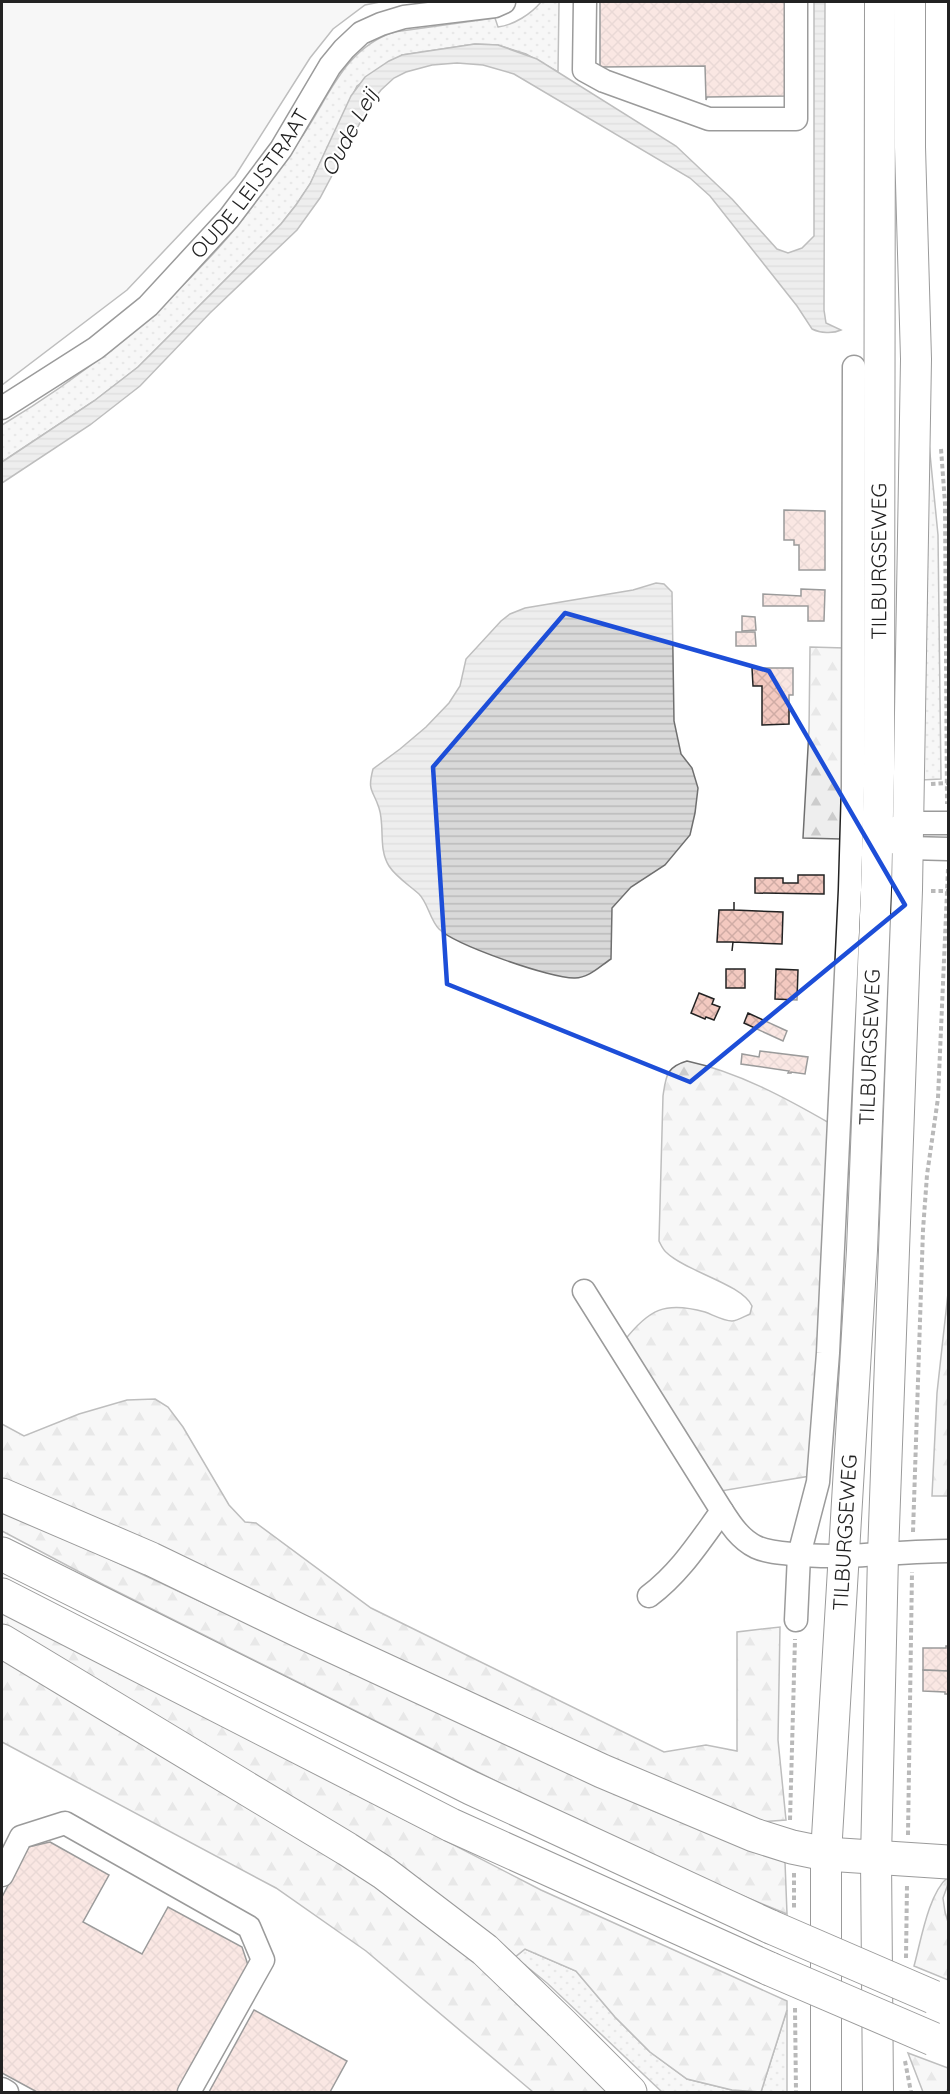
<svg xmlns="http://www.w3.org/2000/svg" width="950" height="2094" font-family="Quicksand,sans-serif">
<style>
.grass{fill:url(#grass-dots);stroke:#6f6f6f;stroke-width:1.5}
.forest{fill:url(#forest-firs);stroke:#6f6f6f;stroke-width:1.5}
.parking{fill:#ededed;stroke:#6f6f6f;stroke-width:1.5}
.water{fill:url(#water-rules);stroke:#6f6f6f;stroke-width:1.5}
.building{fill:url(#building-cross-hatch);stroke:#222;stroke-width:1.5}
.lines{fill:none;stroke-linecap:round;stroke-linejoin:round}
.minor-casing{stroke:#222;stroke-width:25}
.major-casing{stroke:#222;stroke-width:32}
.highway-casing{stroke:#222;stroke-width:35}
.path{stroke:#646464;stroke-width:4;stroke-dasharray:4.5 3;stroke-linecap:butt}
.minor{stroke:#fff;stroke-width:22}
.major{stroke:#fff;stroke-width:30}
.highway{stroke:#fff;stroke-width:33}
.highway-bridge-casing{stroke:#222;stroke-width:35;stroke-linecap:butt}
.highway-bridge{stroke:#fff;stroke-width:33}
.marked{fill:none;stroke:#1d4ed8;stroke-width:4.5;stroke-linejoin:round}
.labels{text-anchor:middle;stroke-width:4.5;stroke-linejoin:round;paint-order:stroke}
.street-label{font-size:21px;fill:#222;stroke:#fff}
.water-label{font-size:22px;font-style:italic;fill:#222;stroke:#fff}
</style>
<defs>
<pattern id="grass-dots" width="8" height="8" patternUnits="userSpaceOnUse" patternTransform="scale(1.5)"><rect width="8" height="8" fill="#eee"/><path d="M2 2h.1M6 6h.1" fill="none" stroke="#ccc" stroke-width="1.8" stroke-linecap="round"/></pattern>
<pattern id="forest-firs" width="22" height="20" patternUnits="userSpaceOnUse" patternTransform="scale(1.5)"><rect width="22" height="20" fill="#eee"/><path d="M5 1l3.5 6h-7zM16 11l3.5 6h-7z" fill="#ccc"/></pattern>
<pattern id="water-rules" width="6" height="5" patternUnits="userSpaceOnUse" patternTransform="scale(1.5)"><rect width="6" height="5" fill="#d9d9d9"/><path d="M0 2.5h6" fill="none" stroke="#bababa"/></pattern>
<pattern id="building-cross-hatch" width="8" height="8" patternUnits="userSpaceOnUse" patternTransform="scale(1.5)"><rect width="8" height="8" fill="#f3c9c0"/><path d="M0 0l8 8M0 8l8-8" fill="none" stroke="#d0aca5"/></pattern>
</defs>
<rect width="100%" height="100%" fill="#fff"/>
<!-- grass -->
<g class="grass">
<path d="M541,2H559L558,72L526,54L498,45L475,44L402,55L357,86L310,184L296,205L281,224L138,367L94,401L2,462V425C84,376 158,316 222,244C251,211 276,174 301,138C329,98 343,49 394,32L495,18L498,27C514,25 531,14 541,2Z"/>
<polygon points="925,403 938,535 941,779 921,780"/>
<polygon points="525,1949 576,1971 615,2017 650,2052 687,2079 732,2090 753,2092 662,2092 547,1983 515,1957"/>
<polygon points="787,2010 787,2092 761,2092"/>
</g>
<!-- forest -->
<g class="forest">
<polygon points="810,647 845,648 841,839 803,838 809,730"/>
<path d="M687,1061C738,1072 786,1098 831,1124L810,1476L715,1492L624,1341C649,1309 665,1301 705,1312C713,1315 724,1321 732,1321C737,1321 745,1316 750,1314L752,1306C742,1284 687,1272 667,1253C663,1250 661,1245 659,1241L663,1096C666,1076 666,1067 687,1061Z"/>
<polygon points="948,1293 948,1496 932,1496 937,1393"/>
<polygon points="155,1399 168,1407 183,1427 229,1505 245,1522 256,1523 371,1608 664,1752 706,1745 737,1751 737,1632 780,1627 778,1740 786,1820 757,1822 2,1489 2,1424 24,1436 79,1414 127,1400"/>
<polygon points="2,1509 583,1780 654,1811 785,1862 787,1914 719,1886 526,1796 104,1585 2,1531"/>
<polygon points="2,1612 541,1890 787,2001 787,2010 761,2092 732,2090 687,2079 650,2052 615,2017 576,1971 525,1949 515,1957 2,1629"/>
<polygon points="2,1653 332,1849 431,1924 494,1980 608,2092 533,2092 366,1951 276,1888 2,1742"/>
<path d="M948,1877V1884L943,1898L945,1912L948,1922V1980L914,1966C921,1941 928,1894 948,1877Z"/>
<polygon points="908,2053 948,2068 948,2092 923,2092"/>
</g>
<!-- parking -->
<polygon class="parking" points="2,2 380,2 365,5 333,29 310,58 235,176 127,290 2,385"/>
<!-- water -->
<g class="water">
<path d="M814,2H825L824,310L826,323L841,330C833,334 820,333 812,329L797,306L710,196L690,178L514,74L483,65L457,63L432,65L406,72L394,78L381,90L370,104L320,198L297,230L210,313L140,386L90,425L2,483V462L94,401L138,367L281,224L296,205L310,184L351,96L365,77L389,61L402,55L475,44L498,45L537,59L676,146L732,199L777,249L788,253L802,248L814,236Z"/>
<path d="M656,583L664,584L672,592L674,721L681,754L692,768L698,788L695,813L690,835L665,865L631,887L612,908L611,959C600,966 589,978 575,978C552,979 455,945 439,929C430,920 428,903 419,894C409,885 396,877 389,866C378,849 385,826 379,808C373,789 367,792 373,769L400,749L426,727L449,703L460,686L466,659L501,621L510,614L525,608L633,590Z"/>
</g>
<!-- building -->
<g class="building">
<polygon points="600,2 789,2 787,96 707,97 706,100 705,66 601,67 600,70"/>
<polygon points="784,510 825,511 825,570 799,570 799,545 794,545 794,540 784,540"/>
<polygon points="801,589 825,590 824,621 808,621 808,606 763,606 763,594 801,596"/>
<polygon points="742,616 755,617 756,630 742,631"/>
<polygon points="736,632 755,632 756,646 736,646"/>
<polygon points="752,668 793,668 793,695 789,695 789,724 762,725 762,686 753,686"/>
<polygon points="798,875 824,875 824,894 755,893 755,878 783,878 783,883 798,883"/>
<polygon points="734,902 734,910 783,912 782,944 733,942 732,951 733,942 717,942 719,910 734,910"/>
<rect x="726" y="969" width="19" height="19"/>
<polygon points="776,969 798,970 797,1000 775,999"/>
<polygon points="699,993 714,999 712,1004 720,1007 714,1020 706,1017 705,1019 691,1013"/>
<polygon points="748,1013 787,1031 783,1041 744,1023"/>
<polygon points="760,1051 808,1057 805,1074 791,1072 791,1073 788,1073 789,1071 741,1064 742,1054 759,1057"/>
<polygon points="946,1646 948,1646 948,1671 923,1670 923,1648 946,1648"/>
<polygon points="923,1670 948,1671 948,1694 945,1694 945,1692 923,1691"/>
<polygon points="50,1842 109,1875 83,1922 142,1954 168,1907 242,1947 249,1968 181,2092 37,2092 2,2073 2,1897 28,1847"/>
<polygon points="254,2010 347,2061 330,2092 209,2092"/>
</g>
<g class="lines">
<defs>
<g id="minor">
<polyline points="585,2 584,70 604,81 709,119 796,119 796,2"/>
<path id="s1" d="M2,408L96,348L148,306L229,218L281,149L330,66L344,49L361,33L381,24L404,17L495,6L504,2"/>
<polyline points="895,828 909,823 948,823"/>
<polyline points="894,842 908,848 948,849"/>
<path d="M584,1291L722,1511C731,1525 740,1539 756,1547C767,1552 780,1553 792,1554C845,1560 896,1551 948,1551"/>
<path d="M649,1596C680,1573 700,1541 722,1511"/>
<polyline points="796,1620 799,1555 818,1482 828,1353 850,890 853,786 854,367"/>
<polyline points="2,1875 21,1837 65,1823 249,1927 263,1960 189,2092"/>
<polyline points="2,2089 7,2092"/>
</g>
<g id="major">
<path id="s2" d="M826,2092V1854L862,1250L876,890L879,773L880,2"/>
<polyline points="878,2092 876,1858 883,1555 907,890 916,359 910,147 910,2"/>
</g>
<g id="highway">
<polyline points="2,1495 151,1559 300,1631 602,1771 754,1835 792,1847 826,1854 948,1862"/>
<polyline points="2,1554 471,1788 771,1927"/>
<polyline points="2,1595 451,1825 770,1969"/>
<polyline points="2,1641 347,1849 384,1873 485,1950 563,2025 630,2092"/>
</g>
</defs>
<!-- minor casing -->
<use href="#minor" class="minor-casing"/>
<!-- major casing -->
<use href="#major" class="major-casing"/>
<!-- highway casing -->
<use href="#highway" class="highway-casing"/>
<!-- path -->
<g class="path">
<polyline points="941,449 945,503 947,804"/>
<polyline points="931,784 948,783"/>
<polyline points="931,891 948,891"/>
<polyline points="913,1532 923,1230 927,1175 938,1098 948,869"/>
<polyline points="790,1820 795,1639"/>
<polyline points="908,1835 912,1572"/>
<polyline points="794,1873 794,1910"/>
<polyline points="906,1958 907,1884"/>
<polyline points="795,2008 796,2092"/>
<polyline points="905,2061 911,2092"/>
</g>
<!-- minor -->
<use href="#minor" class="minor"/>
<!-- major -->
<use href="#major" class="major"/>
<!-- highway -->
<use href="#highway" class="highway"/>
<defs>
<g id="highway-bridge">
<polyline points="771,1927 933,1997"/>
<polyline points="770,1969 933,2039"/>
</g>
</defs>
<!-- highway-bridge casing -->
<use href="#highway-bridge" class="highway-bridge-casing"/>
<!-- highway-bridge -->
<use href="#highway-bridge" class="highway-bridge"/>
</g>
<!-- marked area -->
<path d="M0 0H950V2094H0ZM565,613L769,671L905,905L690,1082L447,984L433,767Z" fill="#fff" fill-opacity=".55" fill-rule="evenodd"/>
<path class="marked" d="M565,613L769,671L905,905L690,1082L447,984L433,767Z"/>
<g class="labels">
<!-- street labels -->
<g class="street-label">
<text dy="7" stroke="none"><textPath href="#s1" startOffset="338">OUDE LEIJSTRAAT</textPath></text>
<text dy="7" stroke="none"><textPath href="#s2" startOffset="1532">TILBURGSEWEG</textPath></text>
<text dy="7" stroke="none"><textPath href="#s2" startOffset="1046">TILBURGSEWEG</textPath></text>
<text dy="7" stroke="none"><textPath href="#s2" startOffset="560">TILBURGSEWEG</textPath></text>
</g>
<!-- water labels -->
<g class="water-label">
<text transform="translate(349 132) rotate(-62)" y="8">Oude Leij</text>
</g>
</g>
<!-- border -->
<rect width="950" height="2094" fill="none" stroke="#222222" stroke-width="6"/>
</svg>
